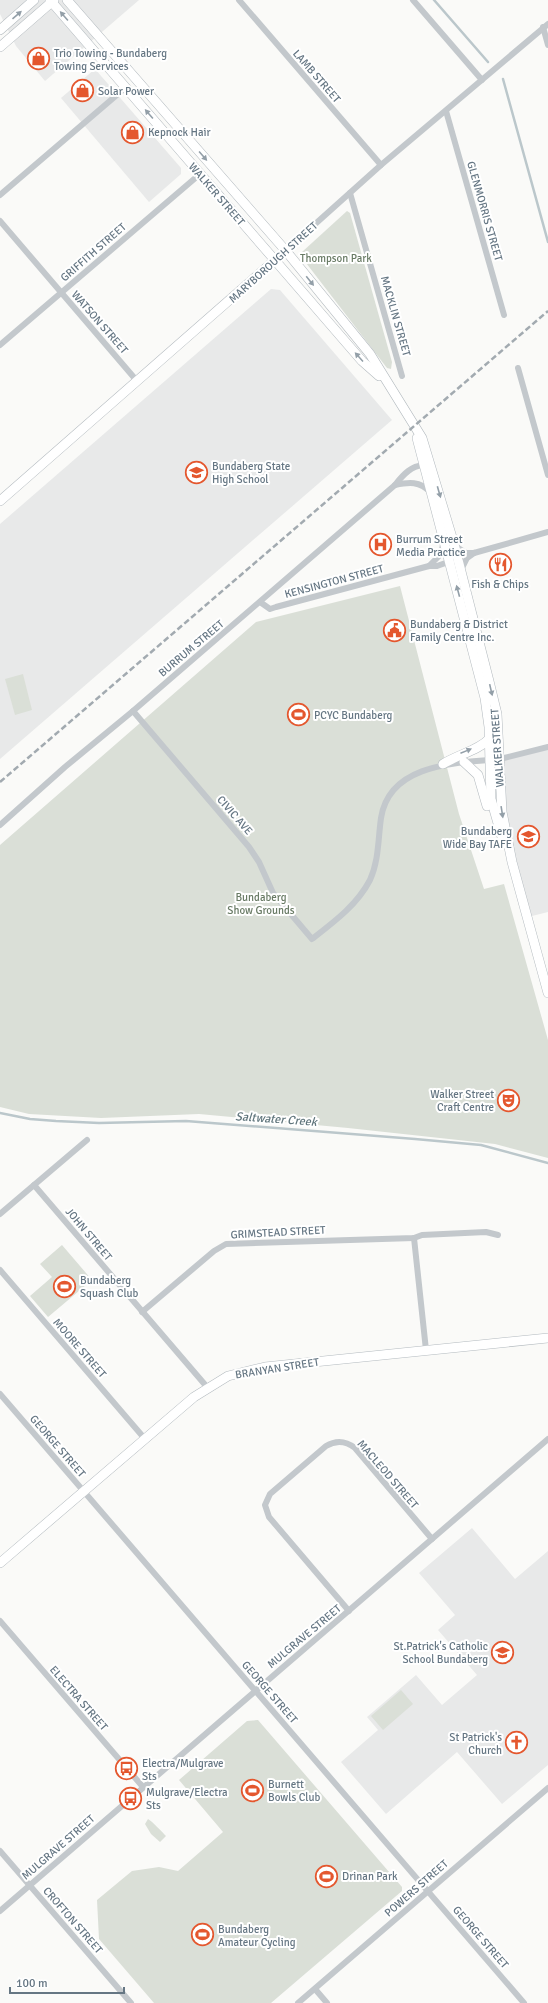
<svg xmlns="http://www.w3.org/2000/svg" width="548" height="2003" font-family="Signika,sans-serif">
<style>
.built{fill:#e8e9e9}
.green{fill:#dadfd7}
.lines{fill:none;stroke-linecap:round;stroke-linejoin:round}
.stream{stroke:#bbc7cb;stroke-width:2.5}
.secondary-casing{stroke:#b3babf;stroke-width:10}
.street{stroke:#c3c8cc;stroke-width:6}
.secondary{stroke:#fff;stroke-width:9}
.rail{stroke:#a2aab0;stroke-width:2.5;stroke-dasharray:6 3;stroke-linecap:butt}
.oneway{fill:#939fa8}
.labels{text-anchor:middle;stroke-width:4;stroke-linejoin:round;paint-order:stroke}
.poi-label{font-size:11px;fill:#657683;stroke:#fff;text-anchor:start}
.street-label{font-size:11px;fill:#657683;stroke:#fff}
.park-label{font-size:11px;fill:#687a64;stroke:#fff}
.water-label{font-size:12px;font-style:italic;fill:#60757c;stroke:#fff}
</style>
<rect width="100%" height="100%" fill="#fafaf8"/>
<!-- built -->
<g class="built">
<polygon points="0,0 139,0 45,81 16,46 0,14"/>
<polygon points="95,69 181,168 181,174 149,202 61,98"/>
<polygon points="271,289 280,290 392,420 0,759 0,524"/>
<polygon points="548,748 548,912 528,917 503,812 501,760"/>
<polygon points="472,1528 515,1579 548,1551 548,1765 502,1804 457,1752 386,1814 341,1762 378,1730 367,1717 416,1675 442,1705 477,1675 438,1630 455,1615 419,1573"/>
</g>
<!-- green -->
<g class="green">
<polygon points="347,211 350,213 392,362 391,369 387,368 303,259 302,252"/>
<polygon points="400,586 459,814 484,889 504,884 548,1040 548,1158 495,1144 348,1128 199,1114 101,1118 29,1114 0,1107 0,845 256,622"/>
<polygon points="23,674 32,710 15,715 5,679"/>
<polygon points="62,1245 92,1280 48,1317 30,1296 52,1277 40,1264"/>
<polygon points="401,1690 413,1704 383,1730 371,1716"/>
<polygon points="258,1720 402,1887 402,1891 271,2003 154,2003 99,1939 97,1900 132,1871 159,1867 178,1871 223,1832 179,1780 247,1721"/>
<path d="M148,1819C152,1821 163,1833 166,1836L160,1842L151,1834L145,1824Z"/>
</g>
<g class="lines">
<!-- stream -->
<g class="stream">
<polyline points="434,0 488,62"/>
<polyline points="503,79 548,242"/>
<polyline points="0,1113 30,1119 56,1121 99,1123 186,1121 415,1139 481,1145 548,1163"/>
</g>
<defs>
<g id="secondary">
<polyline points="50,0 362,361 379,376"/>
<polyline points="67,0 286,251 370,354 422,438 454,544 489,681 497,714 502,812 512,862 548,993"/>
<polyline points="0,30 34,0"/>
<polyline points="0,47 54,0"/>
<polyline points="417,438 485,698 489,727 491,799 504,844"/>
<polyline points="0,501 275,260"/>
<polyline points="464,762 478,775 487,806"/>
<path d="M443,764C457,755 479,750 489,739"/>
<polyline points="0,1563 194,1397 228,1376 265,1367 548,1338"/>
</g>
</defs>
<!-- secondary casing -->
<use href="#secondary" class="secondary-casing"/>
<!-- street -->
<g class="street">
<polyline points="239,0 381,165"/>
<polyline points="413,0 482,80"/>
<polyline points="543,27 548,45"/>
<polyline points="446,111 504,315"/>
<polyline points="350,193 402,376"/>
<polyline points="0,195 125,88"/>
<polyline points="0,221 137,381"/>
<polyline points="275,260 381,165 548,24"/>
<polyline points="0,345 200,174"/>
<polyline points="518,368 548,475"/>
<path d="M395,485C409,482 420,481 430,492"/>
<polyline points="455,546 466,553 474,553 548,532"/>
<polyline points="429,566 441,554 443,545"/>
<polyline points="461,570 467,558 474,553"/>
<polyline points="260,602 270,609 276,607 429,566 437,566 451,561"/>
<path d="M133,711L249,847L259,862L273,893L312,939C334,922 357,905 370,880C379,860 378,839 381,818C389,766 451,763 490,760"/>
<polyline points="500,759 548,747"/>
<path d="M0,825L65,767L133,711L395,485C402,476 413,463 426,466"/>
<polyline points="34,1185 207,1387"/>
<polyline points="0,1214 87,1140"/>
<polyline points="414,1238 426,1350"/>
<polyline points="0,1270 145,1439"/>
<polyline points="142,1312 214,1251 226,1244 414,1238 422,1235 486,1232 498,1235"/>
<polyline points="0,1394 524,2003"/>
<path d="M349,1611L269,1517L265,1505L270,1494L326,1446C336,1440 346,1441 355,1448L432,1539"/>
<polyline points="0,1621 143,1787"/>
<polyline points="0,1851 131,2003"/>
<polyline points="0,1911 548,1439"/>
<polyline points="315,1989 327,2003"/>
<polyline points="298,2003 548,1788"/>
</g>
<!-- secondary -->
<use href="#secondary" class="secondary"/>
<!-- rail -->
<polyline class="rail" points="0,782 548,311"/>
</g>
<!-- one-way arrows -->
<defs><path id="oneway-solid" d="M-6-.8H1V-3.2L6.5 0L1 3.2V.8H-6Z"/></defs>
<g class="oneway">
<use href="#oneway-solid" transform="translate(17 15) rotate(-41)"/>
<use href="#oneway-solid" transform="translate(64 16) rotate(-131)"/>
<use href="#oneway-solid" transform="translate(149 114) rotate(-131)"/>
<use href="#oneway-solid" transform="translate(203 156) rotate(49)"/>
<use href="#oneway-solid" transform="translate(310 281) rotate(51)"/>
<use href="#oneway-solid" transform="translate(359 357) rotate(-132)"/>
<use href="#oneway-solid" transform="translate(439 492) rotate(74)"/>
<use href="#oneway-solid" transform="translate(458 591) rotate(-105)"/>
<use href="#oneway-solid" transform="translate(491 690) rotate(77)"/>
<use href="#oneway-solid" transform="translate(466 751) rotate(-22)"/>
<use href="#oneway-solid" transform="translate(502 812) rotate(81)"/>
</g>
<!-- icons -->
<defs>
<symbol id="shop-ring" viewBox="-11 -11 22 22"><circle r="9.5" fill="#fff" stroke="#e4572e" stroke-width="1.5"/><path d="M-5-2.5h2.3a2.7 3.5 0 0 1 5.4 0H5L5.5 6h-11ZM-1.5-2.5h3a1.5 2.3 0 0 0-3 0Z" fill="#e4572e"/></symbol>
<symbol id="school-ring" viewBox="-11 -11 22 22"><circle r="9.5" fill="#fff" stroke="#e4572e" stroke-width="1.5"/><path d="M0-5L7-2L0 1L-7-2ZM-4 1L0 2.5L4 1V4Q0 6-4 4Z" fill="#e4572e"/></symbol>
<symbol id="hospital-ring" viewBox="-11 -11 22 22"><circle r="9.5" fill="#fff" stroke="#e4572e" stroke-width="1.5"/><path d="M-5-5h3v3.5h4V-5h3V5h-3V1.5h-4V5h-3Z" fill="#e4572e"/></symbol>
<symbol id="restaurant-ring" viewBox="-11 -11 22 22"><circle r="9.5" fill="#fff" stroke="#e4572e" stroke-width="1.5"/><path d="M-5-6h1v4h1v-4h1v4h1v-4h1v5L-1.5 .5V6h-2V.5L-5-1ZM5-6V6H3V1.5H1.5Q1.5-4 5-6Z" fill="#e4572e"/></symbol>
<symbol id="civic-ring" viewBox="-11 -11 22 22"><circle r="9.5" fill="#fff" stroke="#e4572e" stroke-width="1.5"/><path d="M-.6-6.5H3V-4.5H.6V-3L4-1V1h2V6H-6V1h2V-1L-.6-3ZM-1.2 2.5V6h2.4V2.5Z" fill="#e4572e"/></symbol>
<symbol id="stadium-ring" viewBox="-11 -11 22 22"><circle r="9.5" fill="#fff" stroke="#e4572e" stroke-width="1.5"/><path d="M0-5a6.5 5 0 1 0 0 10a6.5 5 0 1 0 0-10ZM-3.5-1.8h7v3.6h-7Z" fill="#e4572e"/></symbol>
<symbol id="university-ring" viewBox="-11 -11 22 22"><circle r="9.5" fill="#fff" stroke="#e4572e" stroke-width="1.5"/><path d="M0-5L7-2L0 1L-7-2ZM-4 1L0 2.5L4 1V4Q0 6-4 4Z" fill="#e4572e"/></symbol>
<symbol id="theatre-ring" viewBox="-11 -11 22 22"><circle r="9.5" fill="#fff" stroke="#e4572e" stroke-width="1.5"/><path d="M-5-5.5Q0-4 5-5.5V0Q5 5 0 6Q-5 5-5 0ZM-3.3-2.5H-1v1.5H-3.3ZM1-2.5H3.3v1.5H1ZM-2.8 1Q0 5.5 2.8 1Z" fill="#e4572e"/></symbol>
<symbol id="church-ring" viewBox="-11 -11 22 22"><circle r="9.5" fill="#fff" stroke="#e4572e" stroke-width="1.5"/><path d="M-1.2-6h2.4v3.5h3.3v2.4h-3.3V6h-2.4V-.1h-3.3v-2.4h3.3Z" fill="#e4572e"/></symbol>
<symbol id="bus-ring" viewBox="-11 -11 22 22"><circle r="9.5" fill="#fff" stroke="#e4572e" stroke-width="1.5"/><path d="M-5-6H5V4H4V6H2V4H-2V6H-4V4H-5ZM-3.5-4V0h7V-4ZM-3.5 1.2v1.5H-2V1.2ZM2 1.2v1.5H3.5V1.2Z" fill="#e4572e"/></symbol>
</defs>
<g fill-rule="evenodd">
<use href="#shop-ring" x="26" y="46" width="25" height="25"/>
<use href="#shop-ring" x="70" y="78" width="25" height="25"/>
<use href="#shop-ring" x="120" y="120" width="25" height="25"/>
<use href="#school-ring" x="184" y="460" width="25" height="25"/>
<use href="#hospital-ring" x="368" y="532" width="25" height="25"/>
<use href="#restaurant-ring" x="488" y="552" width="25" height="25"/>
<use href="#civic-ring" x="382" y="618" width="25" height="25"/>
<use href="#stadium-ring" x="286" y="702" width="25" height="25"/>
<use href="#university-ring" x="516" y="824" width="25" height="25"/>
<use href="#theatre-ring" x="496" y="1088" width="25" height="25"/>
<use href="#stadium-ring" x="52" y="1274" width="25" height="25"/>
<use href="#school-ring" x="490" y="1640" width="25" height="25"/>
<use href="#church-ring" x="504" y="1730" width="25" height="25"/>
<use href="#bus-ring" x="114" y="1756" width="25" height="25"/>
<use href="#stadium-ring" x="240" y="1778" width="25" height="25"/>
<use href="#bus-ring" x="118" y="1786" width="25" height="25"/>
<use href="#stadium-ring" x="314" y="1864" width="25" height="25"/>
<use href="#stadium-ring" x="190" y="1922" width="25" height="25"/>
</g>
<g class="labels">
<!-- poi labels -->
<g class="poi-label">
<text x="54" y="57">Trio Towing - Bundaberg<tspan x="54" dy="13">Towing Services</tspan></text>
<text x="98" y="95">Solar Power</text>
<text x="148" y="136">Kepnock Hair</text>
<text x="212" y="470">Bundaberg State<tspan x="212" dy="13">High School</tspan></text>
<text x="396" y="543">Burrum Street<tspan x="396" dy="13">Media Practice</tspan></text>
<text x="500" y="588" text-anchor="middle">Fish &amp; Chips</text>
<text x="410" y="628">Bundaberg &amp; District<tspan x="410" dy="13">Family Centre Inc.</tspan></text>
<text x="314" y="719">PCYC Bundaberg</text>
<text x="512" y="835" text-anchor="end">Bundaberg<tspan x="512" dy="13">Wide Bay TAFE</tspan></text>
<text x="494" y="1098" text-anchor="end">Walker Street<tspan x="494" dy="13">Craft Centre</tspan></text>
<text x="80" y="1284">Bundaberg<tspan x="80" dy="13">Squash Club</tspan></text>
<text x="488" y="1650" text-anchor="end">St.Patrick's Catholic<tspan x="488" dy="13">School Bundaberg</tspan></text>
<text x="502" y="1741" text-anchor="end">St Patrick's<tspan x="502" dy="13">Church</tspan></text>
<text x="142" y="1767">Electra/Mulgrave<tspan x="142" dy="13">Sts</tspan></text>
<text x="268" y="1788">Burnett<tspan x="268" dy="13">Bowls Club</tspan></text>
<text x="146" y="1796">Mulgrave/Electra<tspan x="146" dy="13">Sts</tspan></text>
<text x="342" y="1880">Drinan Park</text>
<text x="218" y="1933">Bundaberg<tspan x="218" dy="13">Amateur Cycling</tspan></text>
</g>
<!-- street labels -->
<g class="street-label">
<text transform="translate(317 76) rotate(49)" y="4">LAMB STREET</text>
<text transform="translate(217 194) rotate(49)" y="4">WALKER STREET</text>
<text transform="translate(485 211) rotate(74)" y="4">GLENMORRIS STREET</text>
<text transform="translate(93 252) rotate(-41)" y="4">GRIFFITH STREET</text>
<text transform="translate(273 262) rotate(-42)" y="4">MARYBOROUGH STREET</text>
<text transform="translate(396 316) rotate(74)" y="4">MACKLIN STREET</text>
<text transform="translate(100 322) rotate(49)" y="4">WATSON STREET</text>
<text transform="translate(334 581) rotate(-15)" y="4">KENSINGTON STREET</text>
<text transform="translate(191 648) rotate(-40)" y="4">BURRUM STREET</text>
<text transform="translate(497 748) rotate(-94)" y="4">WALKER STREET</text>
<text transform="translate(235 815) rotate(49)" y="4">CIVIC AVE</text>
<text transform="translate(278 1232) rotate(-3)" y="4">GRIMSTEAD STREET</text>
<text transform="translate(89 1234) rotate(50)" y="4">JOHN STREET</text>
<text transform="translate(80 1348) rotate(49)" y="4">MOORE STREET</text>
<text transform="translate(277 1368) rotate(-9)" y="4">BRANYAN STREET</text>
<text transform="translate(58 1446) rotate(49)" y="4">GEORGE STREET</text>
<text transform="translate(388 1474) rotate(49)" y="4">MACLEOD STREET</text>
<text transform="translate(304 1636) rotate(-40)" y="4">MULGRAVE STREET</text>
<text transform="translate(270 1692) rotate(49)" y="4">GEORGE STREET</text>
<text transform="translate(79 1698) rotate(49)" y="4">ELECTRA STREET</text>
<text transform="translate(58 1847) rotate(-41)" y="4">MULGRAVE STREET</text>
<text transform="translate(416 1888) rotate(-41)" y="4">POWERS STREET</text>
<text transform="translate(73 1920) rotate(49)" y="4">CROFTON STREET</text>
<text transform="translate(481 1937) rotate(49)" y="4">GEORGE STREET</text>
</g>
<!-- park labels -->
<g class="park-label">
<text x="336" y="262">Thompson Park</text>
<text x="261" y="901">Bundaberg<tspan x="261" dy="13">Show Grounds</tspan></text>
</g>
<!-- water labels -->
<g class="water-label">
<text transform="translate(276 1119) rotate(4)" y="4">Saltwater Creek</text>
</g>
</g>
<!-- scale -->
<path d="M10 1987v6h114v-6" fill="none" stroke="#657683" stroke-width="2"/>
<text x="16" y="1987" font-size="12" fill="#657683" stroke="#ffffff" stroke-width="3" paint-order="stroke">100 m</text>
</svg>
